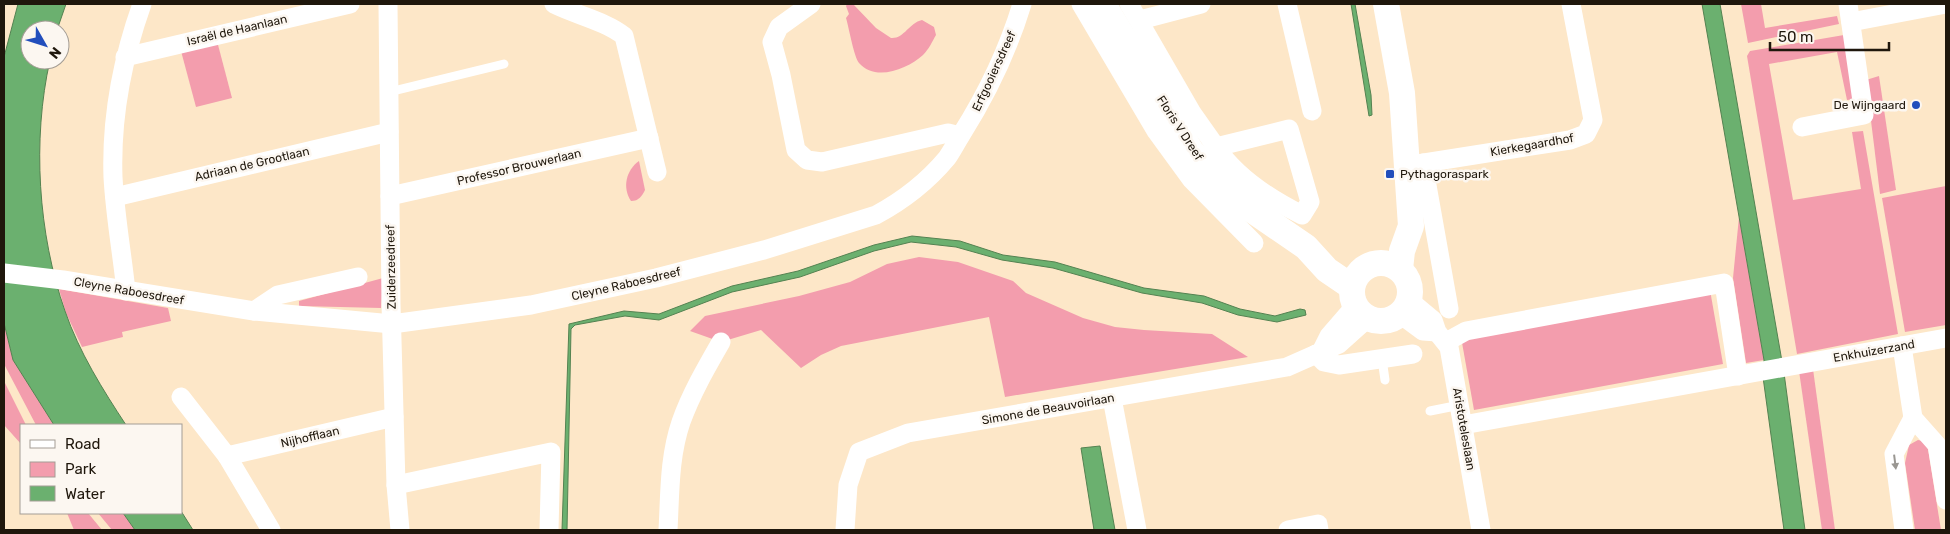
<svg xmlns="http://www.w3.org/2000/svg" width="1950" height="534" font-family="Rubik,sans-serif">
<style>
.green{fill:#f39dad}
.water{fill:#6bb06f;stroke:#548251}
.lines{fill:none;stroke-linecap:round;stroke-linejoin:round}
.lane{stroke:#fff;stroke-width:9}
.street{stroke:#fff;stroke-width:19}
.secondary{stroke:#fff;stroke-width:26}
.oneway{fill:#9a9792}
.poi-dot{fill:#224ebc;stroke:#fcf7f1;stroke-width:2}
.labels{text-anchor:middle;stroke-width:5;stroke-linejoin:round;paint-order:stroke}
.street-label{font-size:12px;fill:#1f170c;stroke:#fcf7f1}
.poi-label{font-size:12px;fill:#1f170c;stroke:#fcf7f1;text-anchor:end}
</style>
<rect width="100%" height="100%" fill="#fde7c8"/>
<!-- green -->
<g class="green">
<path d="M847,4H853L876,28L891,38C904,39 909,23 922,20L934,27L936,35C932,42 929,49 923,55C908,69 875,82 859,63C854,57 849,28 846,18L849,14L846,6Z"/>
<polygon points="1741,4 1761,4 1765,28 1837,16 1839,24 1748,43"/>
<polygon points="1844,35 1856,99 1847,100 1837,52 1769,64 1793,200 1861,189 1852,132 1863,131 1898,334 1797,354 1747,56 1750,51"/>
<polygon points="217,41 232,98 196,107 181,51"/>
<polygon points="1879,76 1896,190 1880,194 1866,80"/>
<path d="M639,161L645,190C642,196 639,201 631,201C622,188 626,170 639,161Z"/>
<polygon points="1946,186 1946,325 1905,332 1882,198"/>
<polygon points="1739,217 1764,360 1746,363 1733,278"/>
<polygon points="919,257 958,262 1013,281 1026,293 1083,318 1115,327 1144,330 1212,334 1248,357 1005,397 989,317 841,346 821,355 801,368 761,330 721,342 690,331 705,316 799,296 850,282 887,264"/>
<polygon points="383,278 381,308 299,306 299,301"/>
<polygon points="59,289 168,308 171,321 122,332 123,337 82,347 66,313"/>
<polygon points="1710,290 1723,364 1474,410 1461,337"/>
<polygon points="4,323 13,360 54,425 36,425 4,364"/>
<polygon points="1813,369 1835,530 1822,530 1799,371"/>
<polygon points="4,381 26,425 21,425 21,444 4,425"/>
<polygon points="1918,440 1923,441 1928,449 1941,530 1915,530 1905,463 1909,445"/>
<polygon points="67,513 88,513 102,530 74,530"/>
<polygon points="98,513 123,513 135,530 112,530"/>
</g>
<!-- water -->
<g class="water">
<path d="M18,4H66L57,30H30V60H50C32,140 38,234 65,311C79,352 103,390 126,425H54L13,360L4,323V57Z"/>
<polygon points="1351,4 1355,4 1371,95 1372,115 1369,116"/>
<polygon points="1702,4 1720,4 1784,373 1805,530 1784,530 1763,377 1764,360"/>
<polygon points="912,236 960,241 1003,255 1055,262 1144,288 1204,296 1240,309 1275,316 1300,309 1305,310 1306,315 1277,322 1238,315 1202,303 1142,293 1053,268 1002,260 956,247 911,242 874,251 800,277 732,292 659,320 625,316 575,325 571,329 567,530 562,530 569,324 624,311 659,314 732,286 798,271 874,245"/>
<polygon points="1100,446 1115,530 1094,530 1081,448"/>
<polygon points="181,511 193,530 135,530 123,513"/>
</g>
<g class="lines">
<!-- lane -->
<g class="lane">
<polyline points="389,92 504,64"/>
<polyline points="1382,359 1385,380"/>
<polyline points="1430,411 1460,405"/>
</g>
<!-- street -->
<g class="street">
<polyline points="388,4 391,304 396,485 400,530"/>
<path d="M554,4C576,15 605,21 624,36L657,172"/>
<polyline points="811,4 779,27 772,42 781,75 796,150 807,160 822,162 948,133 960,136"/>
<polyline points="1081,4 1156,131 1191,179 1254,243"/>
<polyline points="1129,4 1192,113 1216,147"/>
<polyline points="1287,4 1312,111"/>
<polyline points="1140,20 1201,4"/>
<polyline points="1851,22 1946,4"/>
<polyline points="125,57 350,4"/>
<polyline points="1802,127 1864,115 1848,4"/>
<path d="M1289,129L1310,202L1302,215C1270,199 1236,177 1216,147Z"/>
<polyline points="1423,163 1449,309"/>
<polyline points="1405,166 1570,140 1586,134 1593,120 1571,4"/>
<polyline points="390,196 649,138"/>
<polyline points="115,197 389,132"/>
<path d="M4,273L63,280L254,311L392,324L531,305L656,278L764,250L876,215C902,201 927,182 947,158C952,151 956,143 961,135C987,94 1008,50 1022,4"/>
<path d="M126,291C122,253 115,215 113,177C111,117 122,60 142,4"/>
<polyline points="1409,300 1433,320 1437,332 1449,347 1481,530"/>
<polyline points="254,311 278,295 358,277"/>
<polyline points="1400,314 1423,331 1437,332"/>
<polyline points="1446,342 1466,331 1724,283 1738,376"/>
<polyline points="1902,346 1913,418 1937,445 1946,500"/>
<polyline points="1322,350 1329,336 1355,306"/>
<polyline points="1316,354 1324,362 1339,365 1413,354"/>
<polyline points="181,397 227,456 271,530"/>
<polyline points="1112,398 1137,530"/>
<polyline points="1463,425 1946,338"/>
<polyline points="227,456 394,417"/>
<polyline points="396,485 551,452 549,530"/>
<path d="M668,530C670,494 669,457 681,422C691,394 706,368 721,342"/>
<polyline points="845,530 848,485 859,452 908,433 1287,367 1339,344 1368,318"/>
<polyline points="1288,530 1318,524 1319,530"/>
<polyline points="1904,530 1894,454 1913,418"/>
</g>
<!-- secondary -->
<g class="secondary">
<polyline points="1103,4 1191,151 1239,201 1306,247 1327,270 1352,287"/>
<polyline points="1386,4 1402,93 1411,226 1402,251 1400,269"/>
<circle cx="1381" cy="292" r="29"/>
</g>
</g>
<!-- one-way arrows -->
<defs><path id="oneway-solid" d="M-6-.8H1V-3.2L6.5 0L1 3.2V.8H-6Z" transform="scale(1.25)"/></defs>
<use class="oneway" href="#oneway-solid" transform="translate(1895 462) rotate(83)"/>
<!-- markers -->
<g class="poi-dot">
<circle cx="1916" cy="105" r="5"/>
<rect x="1385" y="169" width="10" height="10" rx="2.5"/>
</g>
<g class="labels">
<!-- street labels -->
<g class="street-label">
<text transform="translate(237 30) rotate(-13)" y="4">Israël de Haanlaan</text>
<text transform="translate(994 71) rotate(-65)" y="4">Erfgooiersdreef</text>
<text transform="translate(1180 128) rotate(57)" y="4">Floris V Dreef</text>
<text transform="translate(1532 145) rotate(-10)" y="4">Kierkegaardhof</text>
<text transform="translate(252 164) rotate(-13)" y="4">Adriaan de Grootlaan</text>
<text transform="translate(519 167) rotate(-13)" y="4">Professor Brouwerlaan</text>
<text transform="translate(391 267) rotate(-91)" y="4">Zuiderzeedreef</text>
<text transform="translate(626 284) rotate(-13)" y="4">Cleyne Raboesdreef</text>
<text transform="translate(129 291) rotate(10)" y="4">Cleyne Raboesdreef</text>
<text transform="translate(1874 351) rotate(-10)" y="4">Enkhuizerzand</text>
<text transform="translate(1048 409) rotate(-10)" y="4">Simone de Beauvoirlaan</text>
<text transform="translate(1464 429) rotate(80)" y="4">Aristoteleslaan</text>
<text transform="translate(310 437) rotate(-13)" y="4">Nijhofflaan</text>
</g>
<!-- poi labels -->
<g class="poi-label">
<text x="1906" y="109">De Wijngaard</text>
<text x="1400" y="178" text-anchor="start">Pythagoraspark</text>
</g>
</g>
<!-- border -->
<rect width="1950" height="534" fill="none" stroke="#1f170c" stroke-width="10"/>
<!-- legend -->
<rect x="20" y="424" width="162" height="90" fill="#fcf7f1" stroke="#a49d95"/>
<rect x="30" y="440" width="25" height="8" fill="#ffffff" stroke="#a49d95"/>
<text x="65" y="449" font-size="15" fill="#1f170c">Road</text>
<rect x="30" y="462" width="25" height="15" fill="#f39dad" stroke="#a49d95"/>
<text x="65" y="474" font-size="15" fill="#1f170c">Park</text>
<rect x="30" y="486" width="25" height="15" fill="#6bb06f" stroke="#a49d95"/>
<text x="65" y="499" font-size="15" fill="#1f170c">Water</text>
<!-- north arrow -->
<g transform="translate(45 45) rotate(129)"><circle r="24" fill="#fcf7f1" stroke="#a49d95"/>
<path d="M0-4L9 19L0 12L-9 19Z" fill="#224ebc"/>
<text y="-8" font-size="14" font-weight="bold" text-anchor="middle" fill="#1f170c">N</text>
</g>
<!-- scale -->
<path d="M1770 42v8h119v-8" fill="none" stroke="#1f170c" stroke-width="2.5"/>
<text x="1778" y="42" font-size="15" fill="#1f170c" stroke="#fcf7f1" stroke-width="4" paint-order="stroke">50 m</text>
</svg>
